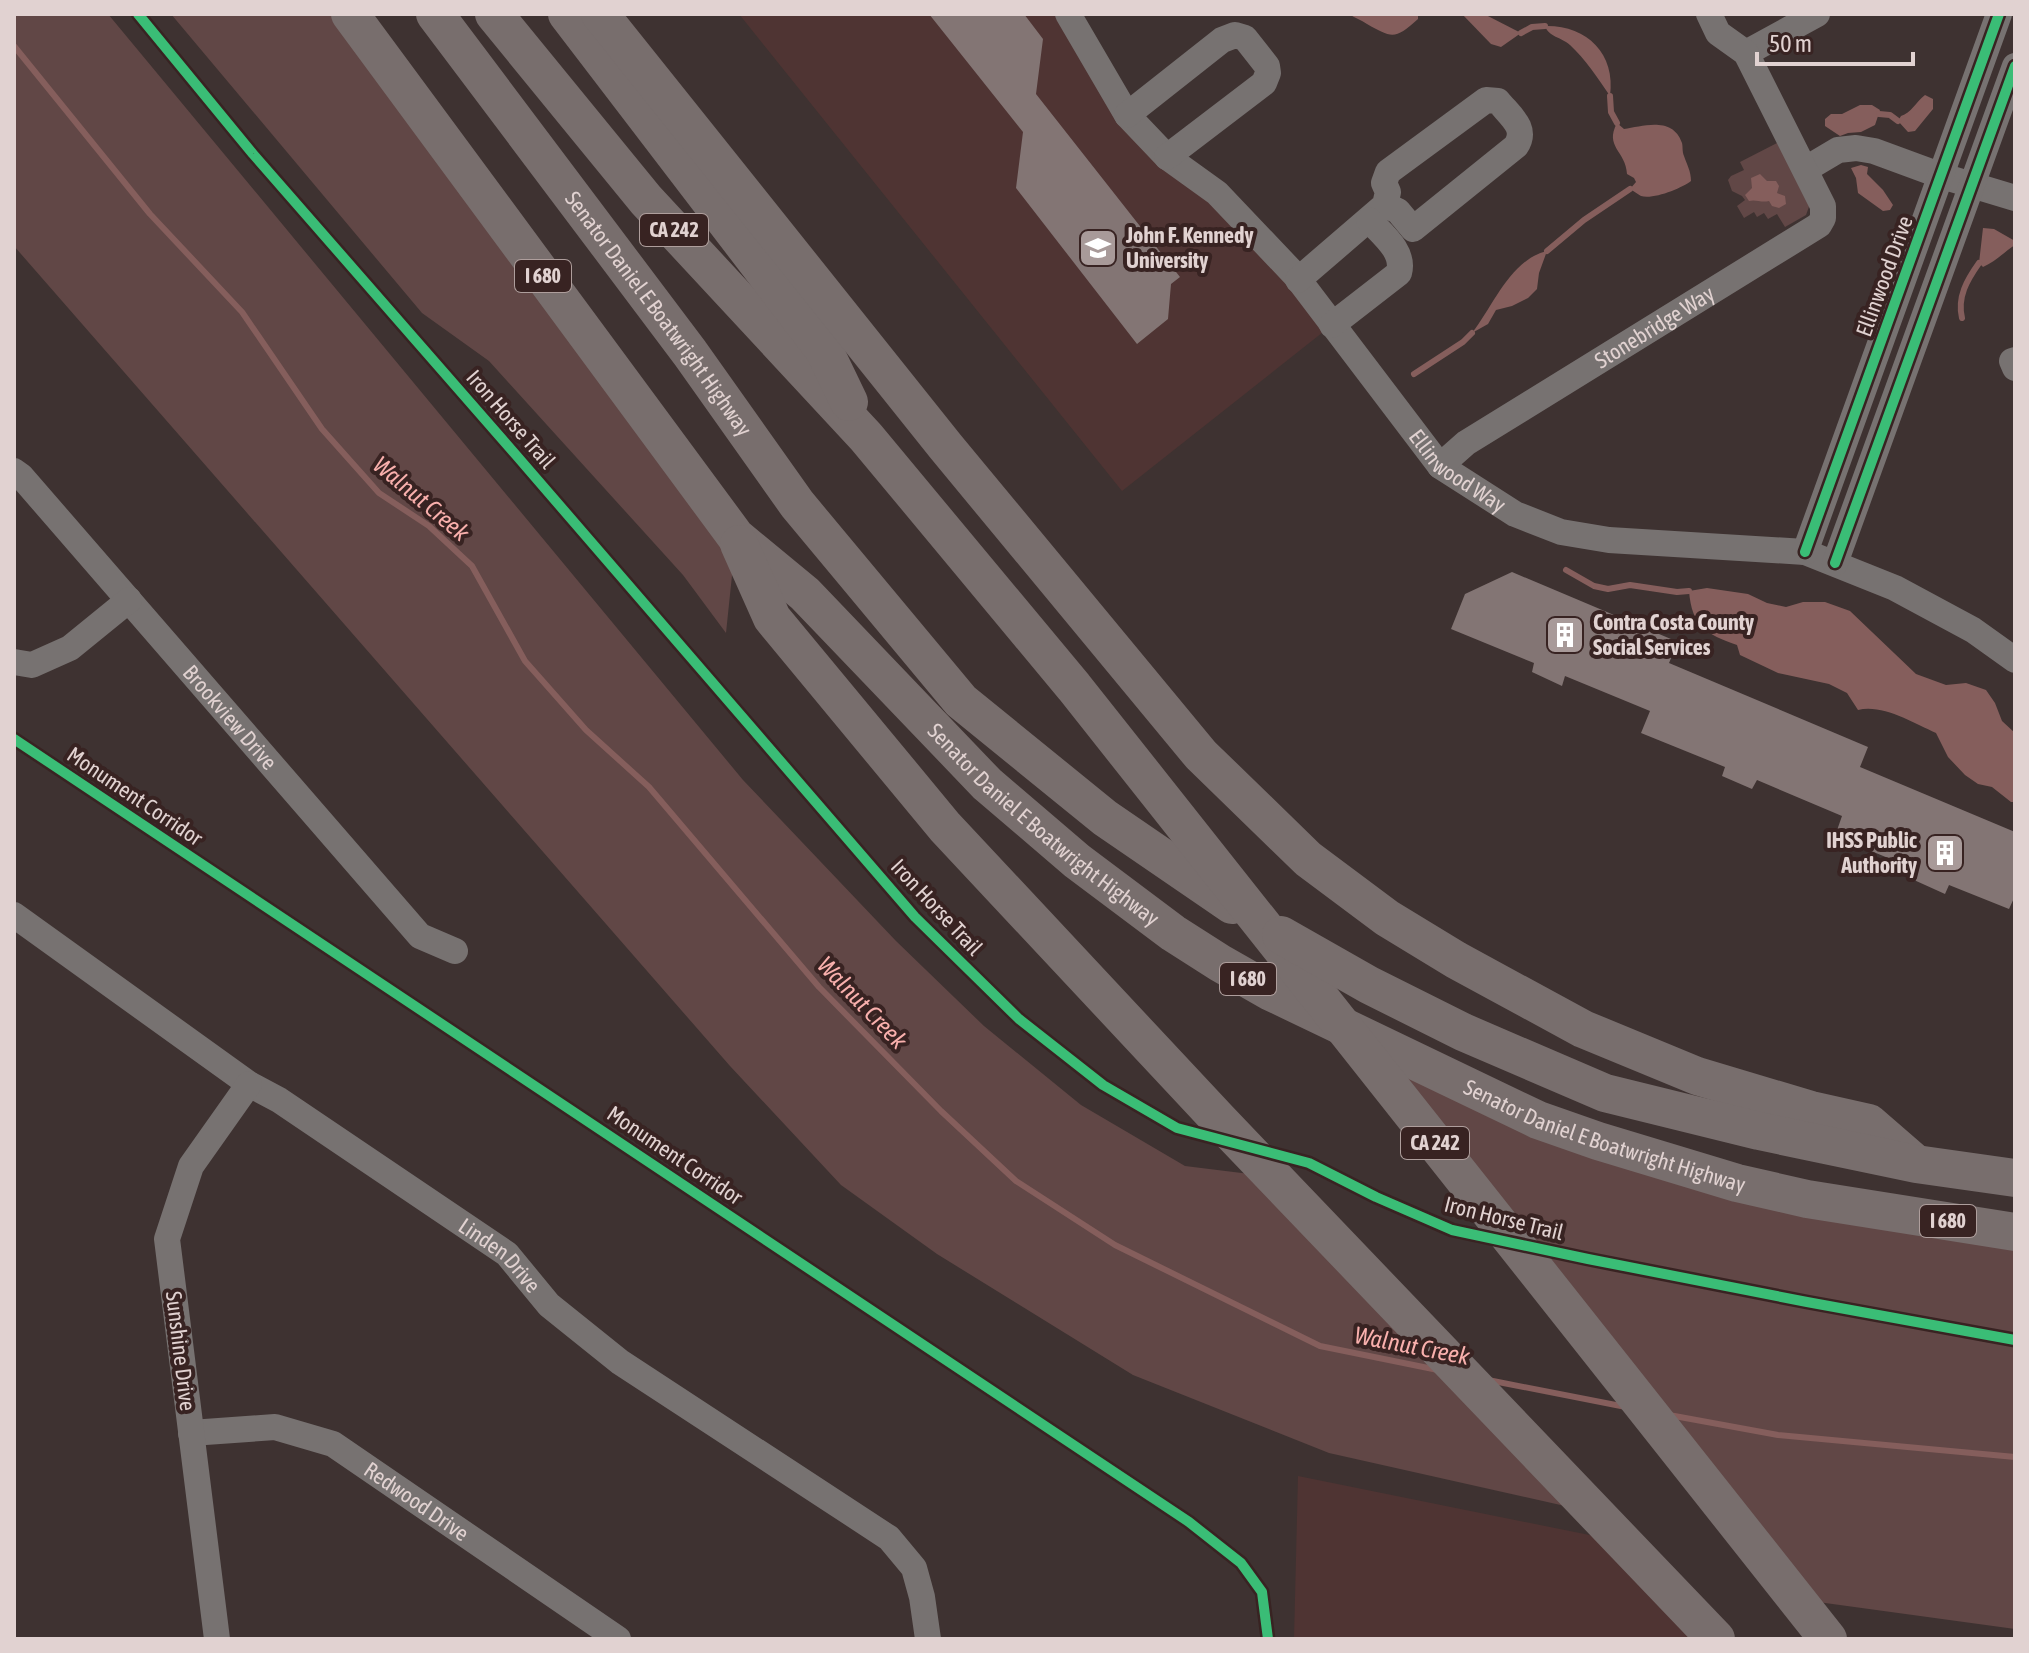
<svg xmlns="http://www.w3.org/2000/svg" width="2029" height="1653" font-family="'Asap Condensed',sans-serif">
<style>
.built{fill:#4f3433}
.green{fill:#614746}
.water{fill:#855e5c}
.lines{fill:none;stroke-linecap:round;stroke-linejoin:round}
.stream{stroke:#855e5c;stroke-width:6}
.building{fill:#837574}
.minor{stroke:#777271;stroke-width:26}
.highway{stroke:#786e6d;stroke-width:38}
.cycleway-casing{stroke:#382322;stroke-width:15}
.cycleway{stroke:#3abd76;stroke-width:10}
.labels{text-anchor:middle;stroke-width:8;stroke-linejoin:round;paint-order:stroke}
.shield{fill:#382322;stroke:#ae9e9c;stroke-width:2}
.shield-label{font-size:20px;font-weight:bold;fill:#e1d2d1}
.poi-label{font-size:22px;font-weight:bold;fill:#e1d2d1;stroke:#382322;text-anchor:start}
.street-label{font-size:22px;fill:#e1d2d1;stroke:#382322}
.water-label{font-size:24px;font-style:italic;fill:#f9b0ad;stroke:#382322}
</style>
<rect width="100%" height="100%" fill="#3e3231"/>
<!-- built -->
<g class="built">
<polygon points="739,14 1068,14 1127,115 1332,325 1122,491"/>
<polygon points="1298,1476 1624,1542 1716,1639 1294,1639"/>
</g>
<!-- green -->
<g class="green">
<polygon points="14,14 108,14 743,780 896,941 984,1026 1081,1105 1185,1166 1274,1177 1596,1513 1329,1453 1133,1375 937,1254 841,1185 730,1066 14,246"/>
<polygon points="171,14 350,14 736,537 726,633 683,575 489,361 422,313"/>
<polygon points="1777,143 1810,204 1806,215 1785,227 1777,214 1768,219 1764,213 1757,217 1754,212 1744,218 1737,206 1745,200 1742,196 1732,191 1728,180 1731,176 1744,170 1740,162"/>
<polygon points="1373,1041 1538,1120 2015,1232 2015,1629 1796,1599"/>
</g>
<!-- water -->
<g class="water">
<path d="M1349,14H1418V19C1395,40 1392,38 1367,24C1361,20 1355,18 1349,14Z"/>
<polygon points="1462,14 1484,14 1521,33 1501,47 1491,44"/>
<path d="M1545,26C1586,25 1616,53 1610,96C1598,78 1585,59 1570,45C1561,37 1549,37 1545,26Z"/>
<path d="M1925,95L1933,99V109L1915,131L1908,132L1898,121L1901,116C1911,113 1916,102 1925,95Z"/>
<polygon points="1860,105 1872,105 1880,110 1875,125 1861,132 1848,133 1840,136 1825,126 1825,119 1831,114 1842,114"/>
<path d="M1617,123L1624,129C1643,126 1673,116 1682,143C1683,147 1682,151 1684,156C1687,165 1691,171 1691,181C1682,188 1653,200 1641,196C1637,194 1634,191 1630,189L1636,182L1634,178L1627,174C1626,151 1604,147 1617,123Z"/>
<polygon points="1861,165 1868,167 1867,174 1883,190 1893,205 1890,210 1883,211 1858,193 1856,178 1851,168"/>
<path d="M1760,174L1767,181H1776L1779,186L1777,193L1785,196L1786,204L1779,208L1772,206L1769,201C1761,203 1756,199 1749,201L1745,195L1752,188L1751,178Z"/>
<path d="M1983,228L1994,229L2015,241V245C2004,252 1995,262 1983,267L1979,263Z"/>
<path d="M1547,251L1539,273L1537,289L1528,298L1512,306L1496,310L1488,324L1472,333C1494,305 1510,260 1547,251Z"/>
<path d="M1707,588L1748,594L1767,603L1786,607L1803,602H1825L1850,611L1916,674L1946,685L1966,683L1986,690L1995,703L2002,721L2015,733V802H2011L1992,787L1978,784L1965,775L1948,757L1936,733C1913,723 1883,704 1858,710L1847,693L1829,684L1778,673L1740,655L1737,645C1706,634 1692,627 1689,591Z"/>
</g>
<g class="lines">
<!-- stream -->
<g class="stream">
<polyline points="1521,33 1532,27 1545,26"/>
<polyline points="14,46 150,214 242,312 322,429 379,493 429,526 472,566 525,661 586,730 649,787 819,987 941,1111 1016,1181 1115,1245 1320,1346 1438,1370"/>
<polyline points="1610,96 1611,112 1617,123"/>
<polyline points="1879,114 1890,115 1898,121"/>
<polyline points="1547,251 1584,220 1630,189"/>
<path d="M1962,318C1957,297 1967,280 1979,263"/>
<polyline points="1414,374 1463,342 1472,333"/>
<polyline points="1566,570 1594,586 1608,589 1630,585 1677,592 1689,591"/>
<polyline points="1488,1380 1626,1407"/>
<polyline points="1669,1415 1778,1435 2015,1457"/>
</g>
</g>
<!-- building -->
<g class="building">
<polygon points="929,14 1024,14 1043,39 1036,94 1180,277 1171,284 1168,319 1137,344 1016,188 1023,132"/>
<polygon points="1512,572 1678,642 1669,663 1868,747 1860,767 2015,832 2015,896 2009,909 1949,885 1945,894 1914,880 1917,870 1835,836 1842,816 1757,780 1752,789 1722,776 1725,767 1641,733 1650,711 1565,676 1562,686 1532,672 1534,663 1451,629 1465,594"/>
</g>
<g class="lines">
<!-- minor -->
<g class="minor">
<path id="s1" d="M1068,14L1127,115L1167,157L1217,193L1295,275L1440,466L1515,514L1561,532L1609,540L1805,552L1895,588L1973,630L2015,660"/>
<polyline points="1746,53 1817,14"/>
<polyline points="1127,115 1222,40 1235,35 1245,38 1267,66 1268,73 1264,83 1167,157"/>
<polyline points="1806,169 1838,150 1856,148 1874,151 1942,176 2015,198"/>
<path d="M1298,280L1385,205L1388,192L1384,183L1388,172L1486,100L1498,101C1510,116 1528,128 1516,146L1413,229L1398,211L1385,205"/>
<path d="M1332,325L1399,273C1405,252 1383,235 1369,220"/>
<polyline points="2015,360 2012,361 2015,368"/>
<path id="s2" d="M1440,466L1466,443L1819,225L1823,218V206L1746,53L1718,33L1709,14"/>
<path id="s3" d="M14,471L21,476L420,936L455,951"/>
<polyline points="1805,552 1999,14"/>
<polyline points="1835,563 2015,66"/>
<polyline points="14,662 32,665 70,648 129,600"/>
<path id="s4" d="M14,915L249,1084L279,1100L507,1254L549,1305L620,1362L889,1538L914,1568L922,1597L928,1639"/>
<path id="s5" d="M191,1433L275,1427L333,1444L618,1639"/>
<polyline points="217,1639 167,1239 191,1166 249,1084"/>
</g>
<!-- highway -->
<g class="highway">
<path id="s6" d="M350,14L736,537L805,594L987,784L1077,861L1173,933L1220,963L1269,991L1538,1120L1598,1141L1737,1183L1807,1199L2015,1232"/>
<path id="s7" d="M435,14L690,353L797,504L961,701L1105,818L1232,905"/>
<polyline points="494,14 646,200 866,437 1074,687 1828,1639"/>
<polyline points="567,14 824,350 849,402"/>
<polyline points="600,14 946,447 1201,755 1308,859 1387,918 1456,960 1583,1029 1697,1076 1811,1110 1869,1123 1914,1162"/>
<polyline points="739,544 772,618 945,827 1219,1120 1716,1639"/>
<polyline points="1281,935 1369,985 1463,1032 1605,1093 1759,1131 1916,1164 2015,1178"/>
</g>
<defs>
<g id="cycleway">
<polyline points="138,14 253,154 516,455 915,917 1019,1019 1103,1085 1177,1128 1309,1163 1376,1197 1452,1230 1588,1259 1807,1302 2015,1340"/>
<polyline points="1805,552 1999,14"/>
<polyline points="1835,563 2015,66"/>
<polyline points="14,739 1189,1522 1241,1563 1262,1592 1268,1639"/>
</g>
</defs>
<!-- cycleway casing -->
<use href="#cycleway" class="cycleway-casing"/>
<!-- cycleway -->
<use href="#cycleway" class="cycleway"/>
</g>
<!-- icons -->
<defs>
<symbol id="university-square" viewBox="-11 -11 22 22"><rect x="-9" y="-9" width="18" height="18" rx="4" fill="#a89a99" stroke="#382322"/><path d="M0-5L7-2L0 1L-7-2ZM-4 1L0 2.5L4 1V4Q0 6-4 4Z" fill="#fff"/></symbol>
<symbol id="building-square" viewBox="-11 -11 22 22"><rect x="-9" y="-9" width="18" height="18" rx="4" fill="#a89a99" stroke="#382322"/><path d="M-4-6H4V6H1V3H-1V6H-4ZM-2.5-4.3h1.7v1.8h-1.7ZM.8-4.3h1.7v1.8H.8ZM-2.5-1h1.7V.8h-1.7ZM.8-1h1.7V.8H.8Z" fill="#fff"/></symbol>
</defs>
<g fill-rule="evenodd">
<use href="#university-square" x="1076" y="226" width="44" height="44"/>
<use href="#building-square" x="1543" y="613" width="44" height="44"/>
<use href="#building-square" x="1923" y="831" width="44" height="44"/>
</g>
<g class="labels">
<!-- shield labels -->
<g class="shield">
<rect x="640" y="214" width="68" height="32" rx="6"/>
<rect x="515" y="260" width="56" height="32" rx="6"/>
<rect x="1220" y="963" width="56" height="32" rx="6"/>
<rect x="1401" y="1127" width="68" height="32" rx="6"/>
<rect x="1920" y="1205" width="56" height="32" rx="6"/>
</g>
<g class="shield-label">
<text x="674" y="237">CA 242</text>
<text x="543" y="283">I 680</text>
<text x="1248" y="986">I 680</text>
<text x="1435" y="1150">CA 242</text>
<text x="1948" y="1228">I 680</text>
</g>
<!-- poi labels -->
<g class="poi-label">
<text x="1126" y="243">John F. Kennedy<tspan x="1126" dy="25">University</tspan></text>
<text x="1593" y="630">Contra Costa County<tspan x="1593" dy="25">Social Services</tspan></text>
<text x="1917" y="848" text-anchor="end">IHSS Public<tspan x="1917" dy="25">Authority</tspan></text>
</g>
<!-- street labels -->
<g class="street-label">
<text transform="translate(1884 276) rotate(-70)" y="8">Ellinwood Drive</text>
<text dy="8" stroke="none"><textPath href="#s7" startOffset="374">Senator Daniel E Boatwright Highway</textPath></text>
<text dy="8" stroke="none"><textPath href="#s2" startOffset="256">Stonebridge Way</textPath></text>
<text transform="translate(511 419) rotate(49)" y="8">Iron Horse Trail</text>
<text dy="8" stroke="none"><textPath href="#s1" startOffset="606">Ellinwood Way</textPath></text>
<text dy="8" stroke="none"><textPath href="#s3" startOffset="328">Brookview Drive</textPath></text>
<text transform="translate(135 796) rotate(34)" y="8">Monument Corridor</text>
<text dy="8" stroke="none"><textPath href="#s6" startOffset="1072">Senator Daniel E Boatwright Highway</textPath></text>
<text transform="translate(937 907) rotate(47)" y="8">Iron Horse Trail</text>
<text dy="8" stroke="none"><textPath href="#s6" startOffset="1720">Senator Daniel E Boatwright Highway</textPath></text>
<text transform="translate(675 1155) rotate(34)" y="8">Monument Corridor</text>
<text transform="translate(1504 1218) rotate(14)" y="8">Iron Horse Trail</text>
<text dy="8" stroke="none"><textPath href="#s4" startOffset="594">Linden Drive</textPath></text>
<text transform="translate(181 1351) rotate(83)" y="8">Sunshine Drive</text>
<text dy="8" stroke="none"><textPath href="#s5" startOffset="246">Redwood Drive</textPath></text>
</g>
<!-- water labels -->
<g class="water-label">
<text transform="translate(421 499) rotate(40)" y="8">Walnut Creek</text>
<text transform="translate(862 1003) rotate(46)" y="8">Walnut Creek</text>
<text transform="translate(1412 1346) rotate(11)" y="8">Walnut Creek</text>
</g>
</g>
<!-- border -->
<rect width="2029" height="1653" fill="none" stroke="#e1d2d1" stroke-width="32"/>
<!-- scale -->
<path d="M1757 52v12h156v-12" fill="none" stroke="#e1d2d1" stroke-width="4"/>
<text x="1769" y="52" font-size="24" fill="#e1d2d1" stroke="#382322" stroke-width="6" paint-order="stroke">50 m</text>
</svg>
